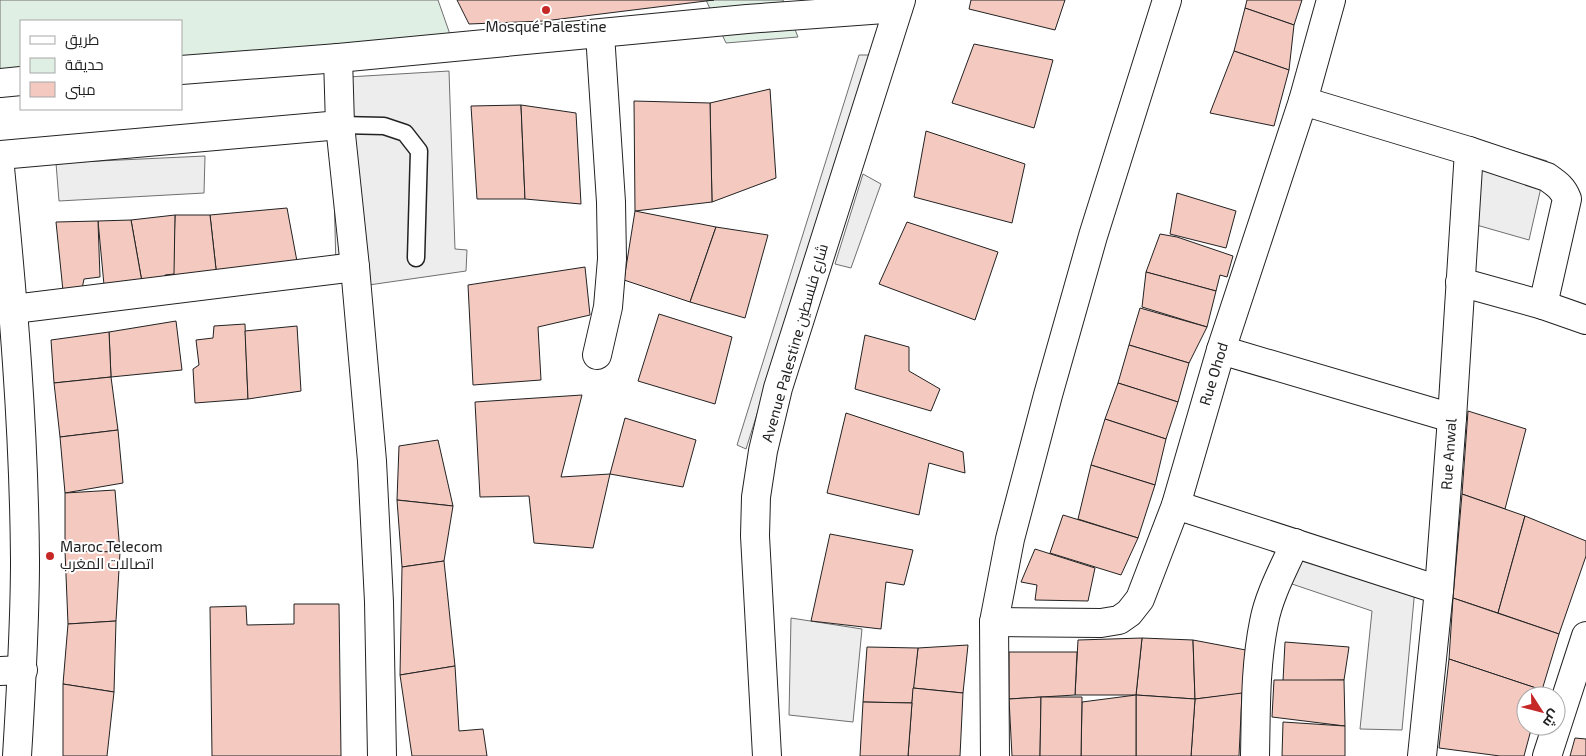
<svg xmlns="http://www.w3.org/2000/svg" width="1586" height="756" font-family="'Exo 2',Cairo,sans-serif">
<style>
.green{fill:#e0efe3;stroke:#6f6f6f}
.parking{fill:#ededed;stroke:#6f6f6f}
.building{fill:#f3c9c0;stroke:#222}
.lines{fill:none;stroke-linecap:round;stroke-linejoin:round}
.service-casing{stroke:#222;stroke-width:19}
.minor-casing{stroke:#222;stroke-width:30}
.tertiary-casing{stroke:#222;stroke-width:30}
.service{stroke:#fff;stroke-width:16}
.minor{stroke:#fff;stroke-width:28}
.tertiary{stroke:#fff;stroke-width:28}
.poi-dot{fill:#c62828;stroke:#fff;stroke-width:2}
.labels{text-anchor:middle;stroke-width:4;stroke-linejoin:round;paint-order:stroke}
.poi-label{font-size:15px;fill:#222;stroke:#fff}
.street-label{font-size:15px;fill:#222;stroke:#fff}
</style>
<rect width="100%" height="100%" fill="#fff"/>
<!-- green -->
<g class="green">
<polygon points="0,0 438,0 459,60 181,79 181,21 21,21 21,89 0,91"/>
<polygon points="706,0 783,0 798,37 726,43"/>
</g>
<!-- parking -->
<g class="parking">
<polygon points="859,55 870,55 746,449 737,445"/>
<polygon points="449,71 455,249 467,250 466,271 348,288 336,267 331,78"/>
<polygon points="1484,142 1547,161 1529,240 1473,224"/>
<polygon points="205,156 204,193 59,201 56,163"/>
<polygon points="863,174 881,184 851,268 835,264"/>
<polygon points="1301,554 1415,588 1402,730 1360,729 1372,611 1292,584"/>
<polygon points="791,618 862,629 853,722 789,715"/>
</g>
<!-- building -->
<g class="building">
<polygon points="457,0 714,0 544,21 469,24"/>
<polygon points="971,0 1065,0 1055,30 969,9"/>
<polygon points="1247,0 1302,0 1294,25 1245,8"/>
<polygon points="1245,8 1294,25 1289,70 1234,51"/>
<polygon points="974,44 1053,60 1034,128 952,103"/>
<polygon points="1234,51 1289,70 1274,126 1210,113"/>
<polygon points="770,89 776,178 712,202 710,103"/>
<polygon points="634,101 710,103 712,202 635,211"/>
<polygon points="521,105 525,199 477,199 471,106"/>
<polygon points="521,105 576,113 581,204 525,199"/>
<polygon points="926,131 1025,164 1012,223 914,197"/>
<polygon points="1177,193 1236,211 1226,248 1170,234"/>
<polygon points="287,208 299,272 217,278 210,215"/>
<polygon points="635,211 716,227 690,302 624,280"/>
<polygon points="175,215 210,215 217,278 173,282"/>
<polygon points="175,215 174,274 165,275 164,285 142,282 131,220"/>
<polygon points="131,220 142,282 104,285 98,221"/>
<polygon points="98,221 100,277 84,279 82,289 63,291 56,222"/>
<polygon points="907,222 998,252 975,320 879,284"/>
<polygon points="716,227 768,235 745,318 690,302"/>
<polygon points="1160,234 1177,237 1233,256 1227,277 1220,275 1216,291 1146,272"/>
<polygon points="585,267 590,315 538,327 541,380 473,385 468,285"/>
<polygon points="1146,272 1216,291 1207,327 1142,307"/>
<polygon points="1140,308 1207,327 1189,363 1129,345"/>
<polygon points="659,314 732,337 715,404 638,381"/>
<polygon points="176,321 182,370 111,377 109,332"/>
<polygon points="245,324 248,399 195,403 193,369 199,365 196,340 213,338 214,326"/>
<polygon points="297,326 301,391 248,399 245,331"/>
<polygon points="109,332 111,377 54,383 51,340"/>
<polygon points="865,335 909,347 909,371 940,389 931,411 855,389"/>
<polygon points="1129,345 1189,363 1178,402 1118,383"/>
<polygon points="111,377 118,430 60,437 54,383"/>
<polygon points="1118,383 1178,402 1166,439 1105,419"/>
<polygon points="582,395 561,477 610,474 593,548 534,543 529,496 480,497 475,402"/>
<polygon points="1468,411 1526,429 1505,509 1462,494"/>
<polygon points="846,413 963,452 965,473 929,463 919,515 827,493"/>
<polygon points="625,418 696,440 683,487 610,474"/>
<polygon points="1105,419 1166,439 1155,485 1091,465"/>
<polygon points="118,430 123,483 65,493 60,437"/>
<polygon points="438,440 453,506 397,500 399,446"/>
<polygon points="1091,465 1155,485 1138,538 1078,519"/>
<polygon points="115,490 120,552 65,551 65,493"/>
<polygon points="1462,494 1525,516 1498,613 1453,598"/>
<polygon points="397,500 453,506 444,561 402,567"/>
<polygon points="1063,515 1138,538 1121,575 1050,553"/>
<polygon points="1525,516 1586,541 1586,556 1559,634 1498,613"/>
<polygon points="830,534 913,550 904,585 886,582 881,629 811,621"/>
<polygon points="1035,549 1095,568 1088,601 1035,600 1037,585 1021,582"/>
<polygon points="65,551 120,552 116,621 68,624"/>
<polygon points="444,561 455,666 400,675 402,567"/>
<polygon points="1453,598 1559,634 1542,690 1449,659"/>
<polygon points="294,604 339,604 341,756 212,756 210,607 246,606 247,625 294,624"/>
<polygon points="116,621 114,692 63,684 68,624"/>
<polygon points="1142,638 1193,640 1195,699 1136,695"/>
<polygon points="1142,638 1136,695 1075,695 1078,640"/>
<polygon points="1193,640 1251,651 1249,693 1195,699"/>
<polygon points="1285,642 1349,647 1344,680 1283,681"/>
<polygon points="968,645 963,693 913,688 918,648"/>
<polygon points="867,647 918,648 912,703 863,702"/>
<polygon points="1009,652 1077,652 1075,695 1009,699"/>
<polygon points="1449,659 1542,690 1540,696 1526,696 1526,726 1532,726 1524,756 1500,756 1439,748"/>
<polygon points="455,666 459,731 483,729 487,756 412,756 400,675"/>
<polygon points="1274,680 1344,680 1345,726 1272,717"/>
<polygon points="63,684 114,692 107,756 63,756"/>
<polygon points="913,688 963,693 960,756 908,756"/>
<polygon points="1242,693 1239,756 1191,756 1195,699"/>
<polygon points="1136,695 1195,699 1191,756 1136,756"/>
<polygon points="1136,695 1136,756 1081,756 1082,702"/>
<polygon points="1041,697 1040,756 1012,756 1009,699"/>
<polygon points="1041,697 1082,697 1081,756 1040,756"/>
<polygon points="863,702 912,703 908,756 860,756"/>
<polygon points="1283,722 1345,726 1345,756 1282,756"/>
<polygon points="1575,738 1586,739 1586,756 1570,756"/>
</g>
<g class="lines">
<defs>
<polyline id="service" points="340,125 384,126 405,133 419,151 416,258"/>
<g id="minor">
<polyline points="338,58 340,125 355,267 372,461 379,602 382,756"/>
<polyline points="181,70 338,58 747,19 898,8"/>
<polyline points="0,83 21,81"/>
<path d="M1303,101L1469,151L1547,177C1557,184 1563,188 1567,199L1543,305"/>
<polyline points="0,155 340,125"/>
<polyline points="1460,282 1543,305 1586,320"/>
<polyline points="14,309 355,267"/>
<polyline points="1221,350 1452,418"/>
<polyline points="597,355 608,307 612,259 611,202 600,34"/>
<polyline points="1176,505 1439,590"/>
<polyline points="994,622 1101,623 1119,620 1129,613 1140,599 1176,505 1221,350 1303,101 1331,0"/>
<polyline points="0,671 23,670"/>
<polyline points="767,756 755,536 756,497 763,451 778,388 901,0"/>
<polyline points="995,756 994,622 1010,539 1048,395 1093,236 1167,0"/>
<path d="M1255,756C1256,711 1255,666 1264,622C1269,595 1284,568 1295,543"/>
<polyline points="1422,756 1439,590 1452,418 1469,151"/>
<polyline points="1547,756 1586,636"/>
</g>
<path id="tertiary" d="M0,168C13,298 24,429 25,560C25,625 21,691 17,756"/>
</defs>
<!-- service casing -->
<use href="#service" class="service-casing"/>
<!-- minor casing -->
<use href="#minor" class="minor-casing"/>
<!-- tertiary casing -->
<use href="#tertiary" class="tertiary-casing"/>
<!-- service -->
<use href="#service" class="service"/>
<!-- minor -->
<use href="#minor" class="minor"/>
<!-- tertiary -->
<use href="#tertiary" class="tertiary"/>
</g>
<!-- markers -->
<g class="poi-dot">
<circle cx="546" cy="10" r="5"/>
<circle cx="50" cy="556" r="5"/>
</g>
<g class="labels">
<!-- poi labels -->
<g class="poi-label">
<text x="546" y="32">Mosqué Palestine</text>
<text x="60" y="552" text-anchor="start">Maroc Telecom<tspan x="60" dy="17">اتصالات المغرب</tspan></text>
</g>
<!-- street labels -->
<g class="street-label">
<text transform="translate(795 343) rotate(-74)" y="5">Avenue Palestine شارع فلسطين</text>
<text transform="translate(1214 374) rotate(-73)" y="5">Rue Ohod</text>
<text transform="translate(1449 454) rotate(-86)" y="5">Rue Anwal</text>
</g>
</g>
<!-- legend -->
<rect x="20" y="20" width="162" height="90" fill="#ffffff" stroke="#a7a7a7"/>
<rect x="30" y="36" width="25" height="8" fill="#ffffff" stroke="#a7a7a7"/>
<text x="65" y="45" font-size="15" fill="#222222">طريق</text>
<rect x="30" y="58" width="25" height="15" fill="#e0efe3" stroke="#a7a7a7"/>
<text x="65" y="70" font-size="15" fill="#222222">حديقة</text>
<rect x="30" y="82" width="25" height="15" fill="#f3c9c0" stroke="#a7a7a7"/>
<text x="65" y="95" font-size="15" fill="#222222">مبنى</text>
<!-- north arrow -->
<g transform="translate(1541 711) rotate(126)"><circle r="24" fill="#ffffff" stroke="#a7a7a7"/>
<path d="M0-4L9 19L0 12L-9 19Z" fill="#c62828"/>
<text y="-8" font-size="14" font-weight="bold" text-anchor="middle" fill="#222222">ش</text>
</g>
</svg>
